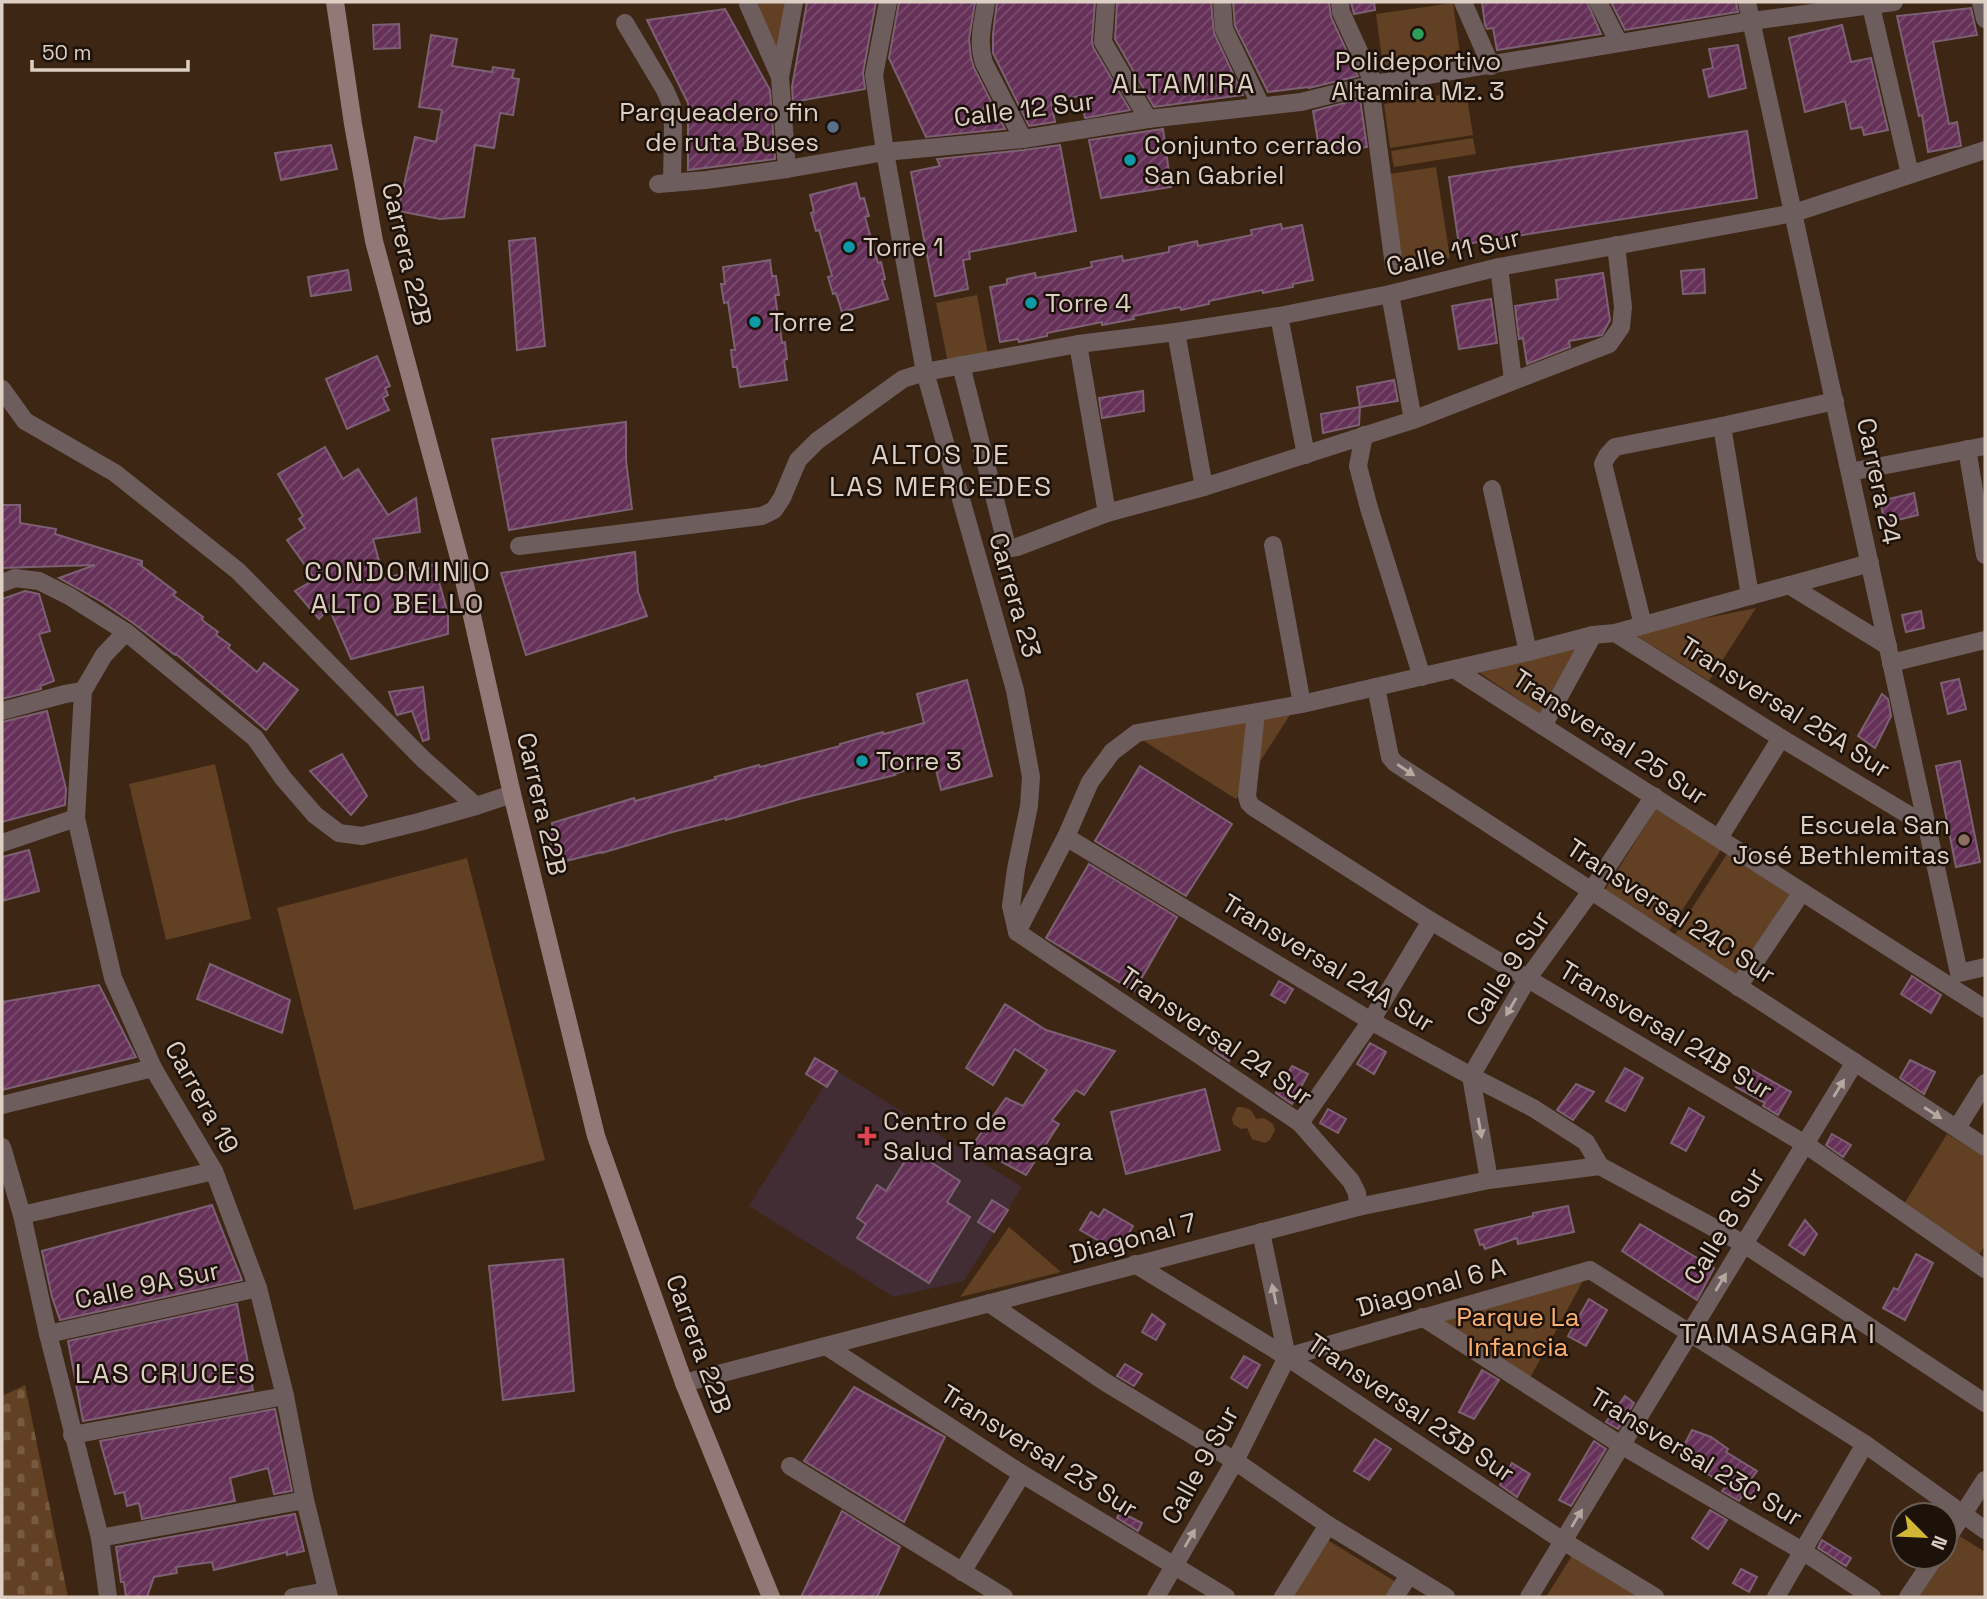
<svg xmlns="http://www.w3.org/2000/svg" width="1987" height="1599" font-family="'Space Grotesk',sans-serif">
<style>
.medical{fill:#412d33}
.green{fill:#614023}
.cemetery{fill:url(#cemetery-stones)}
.building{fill:url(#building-hatch);stroke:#7c6073;stroke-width:2}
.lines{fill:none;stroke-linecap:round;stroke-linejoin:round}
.street{stroke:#6d5d5d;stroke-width:18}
.secondary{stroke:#927978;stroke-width:18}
.oneway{fill:#b6a79f}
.leisure-dot{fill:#2e9e5b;stroke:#1c120a;stroke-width:2.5}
.service-dot{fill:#5c6f8a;stroke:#1c120a;stroke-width:2.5}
.culture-dot{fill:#0f9aa8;stroke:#1c120a;stroke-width:2.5}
.education-dot{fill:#8d6e63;stroke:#1c120a;stroke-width:2.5}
.health-dot{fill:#e0444e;stroke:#1c120a;stroke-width:2.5}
.labels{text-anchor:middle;stroke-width:5;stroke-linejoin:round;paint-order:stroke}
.poi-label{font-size:26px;fill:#ddcfc3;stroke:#1c120a;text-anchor:start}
.street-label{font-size:26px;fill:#ddcfc3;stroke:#1c120a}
.park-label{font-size:26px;fill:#feb16f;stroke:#1c120a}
.neighbourhood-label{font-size:28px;letter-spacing:2px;fill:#ddcfc3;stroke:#1c120a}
</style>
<defs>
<pattern id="cemetery-stones" width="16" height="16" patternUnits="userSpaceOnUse" patternTransform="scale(1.75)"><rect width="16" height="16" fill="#614023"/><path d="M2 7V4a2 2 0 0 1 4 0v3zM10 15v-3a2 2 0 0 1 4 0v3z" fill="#775b41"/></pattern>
<pattern id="building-hatch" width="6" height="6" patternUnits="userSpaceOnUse" patternTransform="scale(1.75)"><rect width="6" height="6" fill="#663158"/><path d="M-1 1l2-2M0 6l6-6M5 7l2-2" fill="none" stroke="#7b4e6e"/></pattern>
</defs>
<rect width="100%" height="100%" fill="#3d2613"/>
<!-- medical -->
<polygon class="medical" points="815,1057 1022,1187 964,1281 894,1297 749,1206 824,1086 805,1073"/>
<!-- green -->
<g class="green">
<polygon points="750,2 791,2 779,70"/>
<polygon points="1453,3 1460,54 1383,66 1376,14"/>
<polygon points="1466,91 1473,135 1390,148 1384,104"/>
<polygon points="1473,138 1476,154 1394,167 1391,151"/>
<polygon points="1436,167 1450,258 1403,266 1389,174"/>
<polygon points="977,295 988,355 948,363 936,303"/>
<polygon points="1756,608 1709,681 1632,633"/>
<polygon points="1586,641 1543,716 1474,669"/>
<polygon points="1293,710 1236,799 1144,741"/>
<polygon points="215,764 251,919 166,940 129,784"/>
<polygon points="1659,804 1724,845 1669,931 1605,890"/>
<polygon points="1727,854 1792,895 1737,978 1674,936"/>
<polygon points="467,858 545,1160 354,1210 277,908"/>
<path d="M1237,1107C1248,1107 1252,1109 1256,1119L1264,1118L1273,1124L1275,1130L1270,1140L1265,1143L1252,1139L1247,1128L1241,1129L1233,1124L1232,1118Z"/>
<polygon points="1947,1134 1985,1157 1985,1245 1977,1258 1904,1204"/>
<polygon points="1009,1227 1061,1272 960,1297"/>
<polygon points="1584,1279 1530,1378 1442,1320"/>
<polygon points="1958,1535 1985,1552 1985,1597 1919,1597"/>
<polygon points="1326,1539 1396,1582 1387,1597 1291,1597"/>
<polygon points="1573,1554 1643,1597 1546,1597"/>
</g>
<!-- cemetery -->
<polygon class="cemetery" points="25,1385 68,1597 2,1597 2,1396"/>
<!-- building -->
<g class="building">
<polygon points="807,2 876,2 863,73 865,89 793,102 792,87"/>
<polygon points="899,2 975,2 969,39 971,58 974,68 1005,129 926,137 889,58"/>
<polygon points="997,2 1095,2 1092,41 1093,47 1130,110 1085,118 1080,96 1051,102 1055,122 1029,126 993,53 993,34"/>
<polygon points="1117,2 1211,2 1214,33 1243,95 1154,107 1115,39"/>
<polygon points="1233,2 1329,2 1331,17 1358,76 1309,88 1309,87 1268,92 1235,26"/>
<polygon points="1351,2 1374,2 1375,10 1354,14"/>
<polygon points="1482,2 1587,2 1601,34 1497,50 1493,28 1487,29 1485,25"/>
<polygon points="1611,2 1736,2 1738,12 1625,30"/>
<polygon points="1971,8 1977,35 1933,42 1949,124 1957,122 1961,146 1928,152 1922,115 1919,116 1897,16"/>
<polygon points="725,9 770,90 775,159 688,170 688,103 647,20"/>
<polygon points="399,24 400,48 374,49 373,25"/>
<polygon points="1842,25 1851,62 1871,58 1888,130 1864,135 1862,127 1851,129 1845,101 1805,112 1789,38"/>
<polygon points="431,35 457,39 452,66 492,72 493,67 514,70 512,78 519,79 513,115 500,113 494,148 475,145 464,217 440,219 398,211 415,137 436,142 442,110 419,107"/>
<polygon points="1738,45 1746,88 1709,97 1703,70 1713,68 1709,49"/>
<polygon points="1360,99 1367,147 1320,154 1313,111"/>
<polygon points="1163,129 1171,187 1101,198 1089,140"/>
<polygon points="1747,131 1757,198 1459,245 1449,177"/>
<polygon points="331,145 337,169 281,180 275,153"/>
<polygon points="1060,145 1076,231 969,252 970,259 963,260 968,289 935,296 911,172 940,166 937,159 1024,150"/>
<polygon points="856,183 860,199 864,198 869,216 865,217 878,263 881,262 885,279 882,280 888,299 842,312 836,293 833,294 828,277 832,276 819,230 816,231 811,213 814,212 810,195"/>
<polygon points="1281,224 1282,229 1302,225 1313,280 1293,284 1293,287 1263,293 1262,290 1209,301 1209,304 1181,310 1180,307 1133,316 1134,319 1102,325 1102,322 1047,333 1047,336 1019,342 1018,339 1000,342 990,287 1007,284 1007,279 1035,273 1036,278 1073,271 1092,267 1091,262 1122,256 1123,261 1169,252 1169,247 1197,241 1198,246 1252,235 1251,230"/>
<polygon points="535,238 545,346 517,350 509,241"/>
<polygon points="770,260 772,276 776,276 779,295 775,295 782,343 785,342 787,359 784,360 787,380 740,387 737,367 733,367 731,350 735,350 728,302 724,303 721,284 725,284 723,267"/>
<polygon points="1704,269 1705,293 1683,294 1681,271"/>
<polygon points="348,270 351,290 311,296 308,277"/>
<polygon points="1603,273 1610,320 1602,335 1569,341 1570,347 1527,364 1523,338 1519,339 1515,306 1558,299 1556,280"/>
<polygon points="1491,299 1497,343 1459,349 1452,306"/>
<polygon points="377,356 390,386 385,388 388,395 383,398 389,410 347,429 326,379"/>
<polygon points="1394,380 1398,401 1360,407 1357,387"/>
<polygon points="1143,391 1144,411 1102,418 1099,398"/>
<polygon points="1360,407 1359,425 1323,433 1321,414"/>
<polygon points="626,422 626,460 632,509 509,530 492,439"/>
<polygon points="325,447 343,479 358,469 388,515 416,498 420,532 373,539 384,579 434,564 448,614 448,634 351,659 329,608 319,619 295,591 315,579 287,540 305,528 299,519 303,516 278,474"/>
<polygon points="1914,493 1918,515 1885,523 1880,501"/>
<polygon points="2,505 20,505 20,523 56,529 55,534 142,561 142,564 139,564 176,592 173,595 203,617 202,620 218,632 216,635 230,645 228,648 257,672 264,663 298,690 266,730 176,654 175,655 133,623 102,602 59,578 95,565 2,568"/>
<polygon points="635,552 638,592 647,616 526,655 501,573"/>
<polygon points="25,591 39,594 50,631 39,634 54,681 40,686 41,689 2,699 2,599"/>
<polygon points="1921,611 1924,628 1906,632 1902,615"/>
<polygon points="1959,679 1966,709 1948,714 1941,683"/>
<polygon points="967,680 992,776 941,790 934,762 894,774 895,775 803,798 726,820 726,818 676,831 602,853 602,852 562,862 560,855 554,857 547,831 553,829 552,823 634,798 635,801 716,779 715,777 759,765 760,767 840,746 840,744 883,732 884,734 924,723 917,694"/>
<polygon points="423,687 429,739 423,741 412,711 397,715 389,692"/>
<polygon points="1882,694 1888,699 1891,716 1875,748 1858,736"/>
<polygon points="47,711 66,789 65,805 2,822 2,722"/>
<polygon points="342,754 367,796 351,815 310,771"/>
<polygon points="1960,761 1980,862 1956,867 1936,766"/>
<polygon points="1140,766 1232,824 1186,896 1095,841"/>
<polygon points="29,850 39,891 2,901 2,857"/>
<polygon points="1089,864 1177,917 1134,991 1046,938"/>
<polygon points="210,964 290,1000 282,1033 197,999"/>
<polygon points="1912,976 1941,995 1931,1013 1901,994"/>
<polygon points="1279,981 1293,989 1285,1003 1271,995"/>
<polygon points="99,985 136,1057 2,1090 2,1002"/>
<polygon points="1005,1004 1046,1030 1115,1051 1084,1095 1076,1090 1052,1120 1059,1124 1026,1175 972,1146 1006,1098 1023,1106 1047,1070 1015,1049 993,1085 966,1068"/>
<polygon points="1219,1040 1235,1048 1229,1061 1214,1051"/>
<polygon points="1370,1043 1386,1052 1374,1074 1357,1064"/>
<polygon points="815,1058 837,1071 827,1087 806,1074"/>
<polygon points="1910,1060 1935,1072 1924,1094 1900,1078"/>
<polygon points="1292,1066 1308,1074 1292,1104 1276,1093"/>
<polygon points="1747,1067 1791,1092 1778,1115 1763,1106 1765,1103 1736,1087"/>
<polygon points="1625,1068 1643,1078 1625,1111 1606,1101"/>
<polygon points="1576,1084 1594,1092 1573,1120 1557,1110"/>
<polygon points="1205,1089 1220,1150 1126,1174 1111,1112"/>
<polygon points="1689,1108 1704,1117 1686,1151 1671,1143"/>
<polygon points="1328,1109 1346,1119 1338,1133 1320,1123"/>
<polygon points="1832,1134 1851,1145 1843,1157 1826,1145"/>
<polygon points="912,1150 960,1181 947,1202 970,1217 929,1283 857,1238 866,1224 857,1218 877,1185 886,1191"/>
<polygon points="992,1200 1008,1210 994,1232 978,1222"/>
<polygon points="212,1205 242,1280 60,1320 52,1297 42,1251"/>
<polygon points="1568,1206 1574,1232 1518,1244 1517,1238 1485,1249 1483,1244 1480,1245 1475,1230 1533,1216 1533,1213"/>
<polygon points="1104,1209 1133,1226 1116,1255 1099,1245 1101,1242 1080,1230 1091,1212 1099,1217"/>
<polygon points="1805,1220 1817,1234 1804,1255 1789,1245"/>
<polygon points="1640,1224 1714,1268 1697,1300 1622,1251"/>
<polygon points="1916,1254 1933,1263 1905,1320 1883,1308 1894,1288 1898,1290"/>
<polygon points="563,1259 574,1391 503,1400 489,1266"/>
<polygon points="1589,1299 1607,1310 1586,1346 1568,1336"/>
<polygon points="237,1304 253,1390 83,1421 68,1341"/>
<polygon points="1152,1314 1165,1324 1156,1340 1142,1332"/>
<polygon points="1244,1356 1260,1365 1247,1388 1231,1378"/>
<polygon points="1125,1364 1142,1374 1134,1386 1117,1376"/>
<polygon points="1482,1370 1499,1380 1474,1419 1459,1412"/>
<polygon points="854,1387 945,1437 904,1522 804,1461"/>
<polygon points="1625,1396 1634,1403 1618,1429 1606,1422"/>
<polygon points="275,1409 292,1491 274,1494 268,1468 230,1478 235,1501 142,1519 139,1503 127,1506 124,1492 115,1494 100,1441"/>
<polygon points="1692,1430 1711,1437 1728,1449 1726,1452 1757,1471 1749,1482 1760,1487 1751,1502 1742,1496 1739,1501 1722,1491 1726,1486 1679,1455"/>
<polygon points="1375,1439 1391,1449 1369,1480 1354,1471"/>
<polygon points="1594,1441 1606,1449 1571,1506 1559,1500"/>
<polygon points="1512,1463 1530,1474 1517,1497 1500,1485"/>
<polygon points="1710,1510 1727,1520 1708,1549 1692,1538"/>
<polygon points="842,1511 900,1547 877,1597 801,1597"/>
<polygon points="1120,1512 1142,1523 1138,1531 1117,1518"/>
<polygon points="295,1514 304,1551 287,1555 287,1552 214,1570 212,1562 176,1567 177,1573 154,1577 147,1597 126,1597 124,1582 121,1582 116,1547"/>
<polygon points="1822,1540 1851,1558 1846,1566 1818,1548"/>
<polygon points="1741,1569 1757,1577 1749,1592 1733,1583"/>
</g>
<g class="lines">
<!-- street -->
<g class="street">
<polyline points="888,2 874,75 885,152 912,301 925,372 1015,690 1031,777 1029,806 1016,869 1011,906 1017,932"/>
<path d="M986,2C983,23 977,42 984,63L1023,139"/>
<polyline points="1106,2 1103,42 1148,119"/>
<polyline points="1222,2 1224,29 1261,106"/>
<polyline points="1340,2 1341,12 1374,84"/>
<polyline points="1463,2 1491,66"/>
<polyline points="1598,2 1619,43"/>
<polyline points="1747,2 1959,973 1985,967"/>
<polyline points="1870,2 1910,174"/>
<polyline points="1981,2 1985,19"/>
<polyline points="748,4 780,77"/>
<polyline points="625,23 665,90 672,106 673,128 672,183"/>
<polyline points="1370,85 1394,266"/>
<polyline points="787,169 780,77 794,2"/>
<polyline points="658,184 706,180 787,169 885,152 1023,139 1148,119 1301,102 1374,84 1752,21 1894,2"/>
<polyline points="1499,267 1513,380"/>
<polyline points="1390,294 1413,420"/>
<polyline points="1279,316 1306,455"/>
<polyline points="1176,332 1204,487"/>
<polyline points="1078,344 1107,513"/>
<polyline points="961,365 1006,543 1011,548 1017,547 1107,513 1204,487 1413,420 1609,344 1621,327 1623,307 1616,245"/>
<polyline points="2,389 25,421 115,473 238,571 423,759 476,806 512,794"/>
<polyline points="1722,426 1750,596"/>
<polyline points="1364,435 1358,466 1369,508 1422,677"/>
<polyline points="1967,449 1985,555"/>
<polyline points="1850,472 1985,446"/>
<polyline points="1492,489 1528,652"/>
<polyline points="1273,545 1302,704"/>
<polyline points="519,546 762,516 774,510 782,498 798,460 817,441 903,379 925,372 1078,344 1176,332 1279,316 1390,294 1499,267 1794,213 1985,150"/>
<polyline points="2,583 15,578 39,581 69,596 126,632 255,738 283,778 315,815 339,833 362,836 419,822 476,806"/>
<polyline points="1789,585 1888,646"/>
<polyline points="1643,625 1603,464 1607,456 1615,447 1722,426 1835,401"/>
<polyline points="126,632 104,655 83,691 76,818 113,978 153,1068 214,1171 258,1288 285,1396 305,1500 329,1597"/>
<polyline points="1615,633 1781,738 1927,826"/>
<polyline points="1891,663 1985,640"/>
<polyline points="1454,669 1985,1009"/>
<polyline points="1376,687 1390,757 1395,763 1985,1147"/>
<polyline points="2,711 65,694 83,691"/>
<polyline points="1256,713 1247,796 1249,803 1253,807 1431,921 1805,1144 1985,1269"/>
<polyline points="1543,726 1593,635"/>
<polyline points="1066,837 1371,1021 1471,1076 1533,1108 1586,1142 1600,1166 1744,1244 1985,1403"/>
<polyline points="1719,838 1781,738"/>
<polyline points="2,843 76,818"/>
<polyline points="1017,932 1066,837 1090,782 1112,752 1137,733 1302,704 1528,652 1593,635 1615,633 1870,563"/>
<polyline points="1017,932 1300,1123 1351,1181 1357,1193 1358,1207"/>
<polyline points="1738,987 1802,892"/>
<polyline points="1471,1076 1528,978 1592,890 1654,796"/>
<polyline points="1471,1076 1489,1180"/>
<polyline points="2,1105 153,1068"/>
<polyline points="1300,1123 1371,1021 1431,921"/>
<polyline points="1957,1128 1985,1083"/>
<polyline points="2,1147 22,1215 48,1334 100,1538 108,1597"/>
<polyline points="22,1215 214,1171"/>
<polyline points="1261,1232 1287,1357"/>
<polyline points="1135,1264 1287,1357 1563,1541 1655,1597"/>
<polyline points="989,1303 1105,1382 1235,1461 1328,1525 1446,1597"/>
<polyline points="1422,1317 1621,1445 1804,1552 1872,1597"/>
<polyline points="48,1334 258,1288"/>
<polyline points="826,1346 1022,1474 1226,1597"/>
<polyline points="1287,1357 1590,1270 1865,1444 1985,1530"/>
<polyline points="684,1383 1358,1207 1489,1180 1600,1166"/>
<polyline points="72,1435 285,1396"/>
<polyline points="790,1466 1004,1597"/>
<polyline points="100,1538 305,1500"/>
<polyline points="1945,1542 1985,1480"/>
<polyline points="962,1572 1022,1474"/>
<polyline points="293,1597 327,1591"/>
<polyline points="1156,1597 1235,1461 1287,1357"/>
<polyline points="1283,1597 1328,1525"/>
<polyline points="1395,1597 1409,1575"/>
<polyline points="1529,1597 1855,1062"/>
<polyline points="1776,1597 1865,1444"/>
<polyline points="1908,1597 1935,1557"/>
</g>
<!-- secondary -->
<polyline class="secondary" points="335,2 353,124 374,241 459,558 512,794 596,1136 684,1383 771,1597"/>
</g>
<!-- one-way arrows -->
<defs><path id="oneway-solid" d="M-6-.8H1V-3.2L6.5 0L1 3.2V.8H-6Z" transform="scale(1.75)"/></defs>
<g class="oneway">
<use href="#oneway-solid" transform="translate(1406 770) rotate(33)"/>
<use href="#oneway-solid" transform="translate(1511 1007) rotate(120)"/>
<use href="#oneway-solid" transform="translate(1839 1088) rotate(-59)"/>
<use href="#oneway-solid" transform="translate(1933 1113) rotate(33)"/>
<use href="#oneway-solid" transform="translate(1480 1128) rotate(80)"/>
<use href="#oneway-solid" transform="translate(1721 1282) rotate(-59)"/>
<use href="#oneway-solid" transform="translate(1274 1294) rotate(-102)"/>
<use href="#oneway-solid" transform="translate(1577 1518) rotate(-59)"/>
<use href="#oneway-solid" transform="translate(1190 1538) rotate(-60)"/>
</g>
<!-- markers -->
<circle class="leisure-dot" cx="1418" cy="34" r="7"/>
<circle class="service-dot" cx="833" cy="127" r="7"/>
<g class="culture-dot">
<circle cx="1130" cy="160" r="7"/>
<circle cx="849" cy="247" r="7"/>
<circle cx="1031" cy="303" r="7"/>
<circle cx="755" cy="322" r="7"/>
<circle cx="862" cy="761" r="7"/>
</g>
<circle class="education-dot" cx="1964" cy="840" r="7"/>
<path class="health-dot" d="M863.5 1125.5h7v7h7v7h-7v7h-7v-7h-7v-7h7z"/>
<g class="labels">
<!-- poi labels -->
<g class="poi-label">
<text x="1418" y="70" text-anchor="middle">Polideportivo<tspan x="1418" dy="30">Altamira Mz. 3</tspan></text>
<text x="819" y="121" text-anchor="end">Parqueadero fin<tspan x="819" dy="30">de ruta Buses</tspan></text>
<text x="1144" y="154">Conjunto cerrado<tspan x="1144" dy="30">San Gabriel</tspan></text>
<text x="863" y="256">Torre 1</text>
<text x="1045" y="312">Torre 4</text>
<text x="769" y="331">Torre 2</text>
<text x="876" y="770">Torre 3</text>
<text x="1950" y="834" text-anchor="end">Escuela San<tspan x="1950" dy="30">José Bethlemitas</tspan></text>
<text x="883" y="1130">Centro de<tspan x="883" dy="30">Salud Tamasagra</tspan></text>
</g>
<!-- street labels -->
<g class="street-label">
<text transform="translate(1024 109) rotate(-7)" y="9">Calle 12 Sur</text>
<text transform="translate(1453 252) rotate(-13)" y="9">Calle 11 Sur</text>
<text transform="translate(407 254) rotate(77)" y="9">Carrera 22B</text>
<text transform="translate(1879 481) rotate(78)" y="9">Carrera 24</text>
<text transform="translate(1015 595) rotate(74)" y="9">Carrera 23</text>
<text transform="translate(1785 707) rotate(32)" y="9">Transversal 25A Sur</text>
<text transform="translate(1610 737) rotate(33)" y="9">Transversal 25 Sur</text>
<text transform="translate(542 804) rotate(77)" y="9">Carrera 22B</text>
<text transform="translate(1671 911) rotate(33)" y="9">Transversal 24C Sur</text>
<text transform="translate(1328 963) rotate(31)" y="9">Transversal 24A Sur</text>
<text transform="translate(1508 968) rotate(-57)" y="9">Calle 9 Sur</text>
<text transform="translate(1666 1030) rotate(31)" y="9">Transversal 24B Sur</text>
<text transform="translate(1216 1036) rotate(34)" y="9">Transversal 24 Sur</text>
<text transform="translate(202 1097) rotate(61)" y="9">Carrera 19</text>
<text transform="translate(1724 1226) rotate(-59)" y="9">Calle 8 Sur</text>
<text transform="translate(1133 1238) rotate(-15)" y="9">Diagonal 7</text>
<text transform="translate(147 1285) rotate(-12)" y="9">Calle 9A Sur</text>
<text transform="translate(1431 1287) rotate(-16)" y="9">Diagonal 6 A</text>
<text transform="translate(699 1344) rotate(70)" y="9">Carrera 22B</text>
<text transform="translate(1411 1408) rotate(34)" y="9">Transversal 23B Sur</text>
<text transform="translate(1039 1451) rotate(32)" y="9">Transversal 23 Sur</text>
<text transform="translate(1696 1457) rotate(31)" y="9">Transversal 23C Sur</text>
<text transform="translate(1200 1465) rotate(-61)" y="9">Calle 9 Sur</text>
</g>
<!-- park labels -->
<g class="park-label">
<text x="1518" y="1326">Parque La<tspan x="1518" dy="30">Infancia</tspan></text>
</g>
<!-- neighbourhood labels -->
<g class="neighbourhood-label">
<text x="1184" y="93">ALTAMIRA</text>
<text x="941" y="464">ALTOS DE<tspan x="941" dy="32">LAS MERCEDES</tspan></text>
<text x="398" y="581">CONDOMINIO<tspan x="398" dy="32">ALTO BELLO</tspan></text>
<text x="1778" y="1343">TAMASAGRA I</text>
<text x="166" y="1383">LAS CRUCES</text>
</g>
</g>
<!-- border -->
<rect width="1987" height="1599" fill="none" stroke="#ddcfc3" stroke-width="7"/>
<!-- north arrow -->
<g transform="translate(1924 1536) rotate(114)"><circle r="33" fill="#1c120a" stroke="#695e54" stroke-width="2"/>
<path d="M0-5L12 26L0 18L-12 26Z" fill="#d2b735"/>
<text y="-10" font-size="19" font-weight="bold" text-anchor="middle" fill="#ddcfc3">N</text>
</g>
<!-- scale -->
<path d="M32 60v10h156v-10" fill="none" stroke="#ddcfc3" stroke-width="3.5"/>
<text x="42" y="60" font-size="21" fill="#ddcfc3" stroke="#1c120a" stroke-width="5" paint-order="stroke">50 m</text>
</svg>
